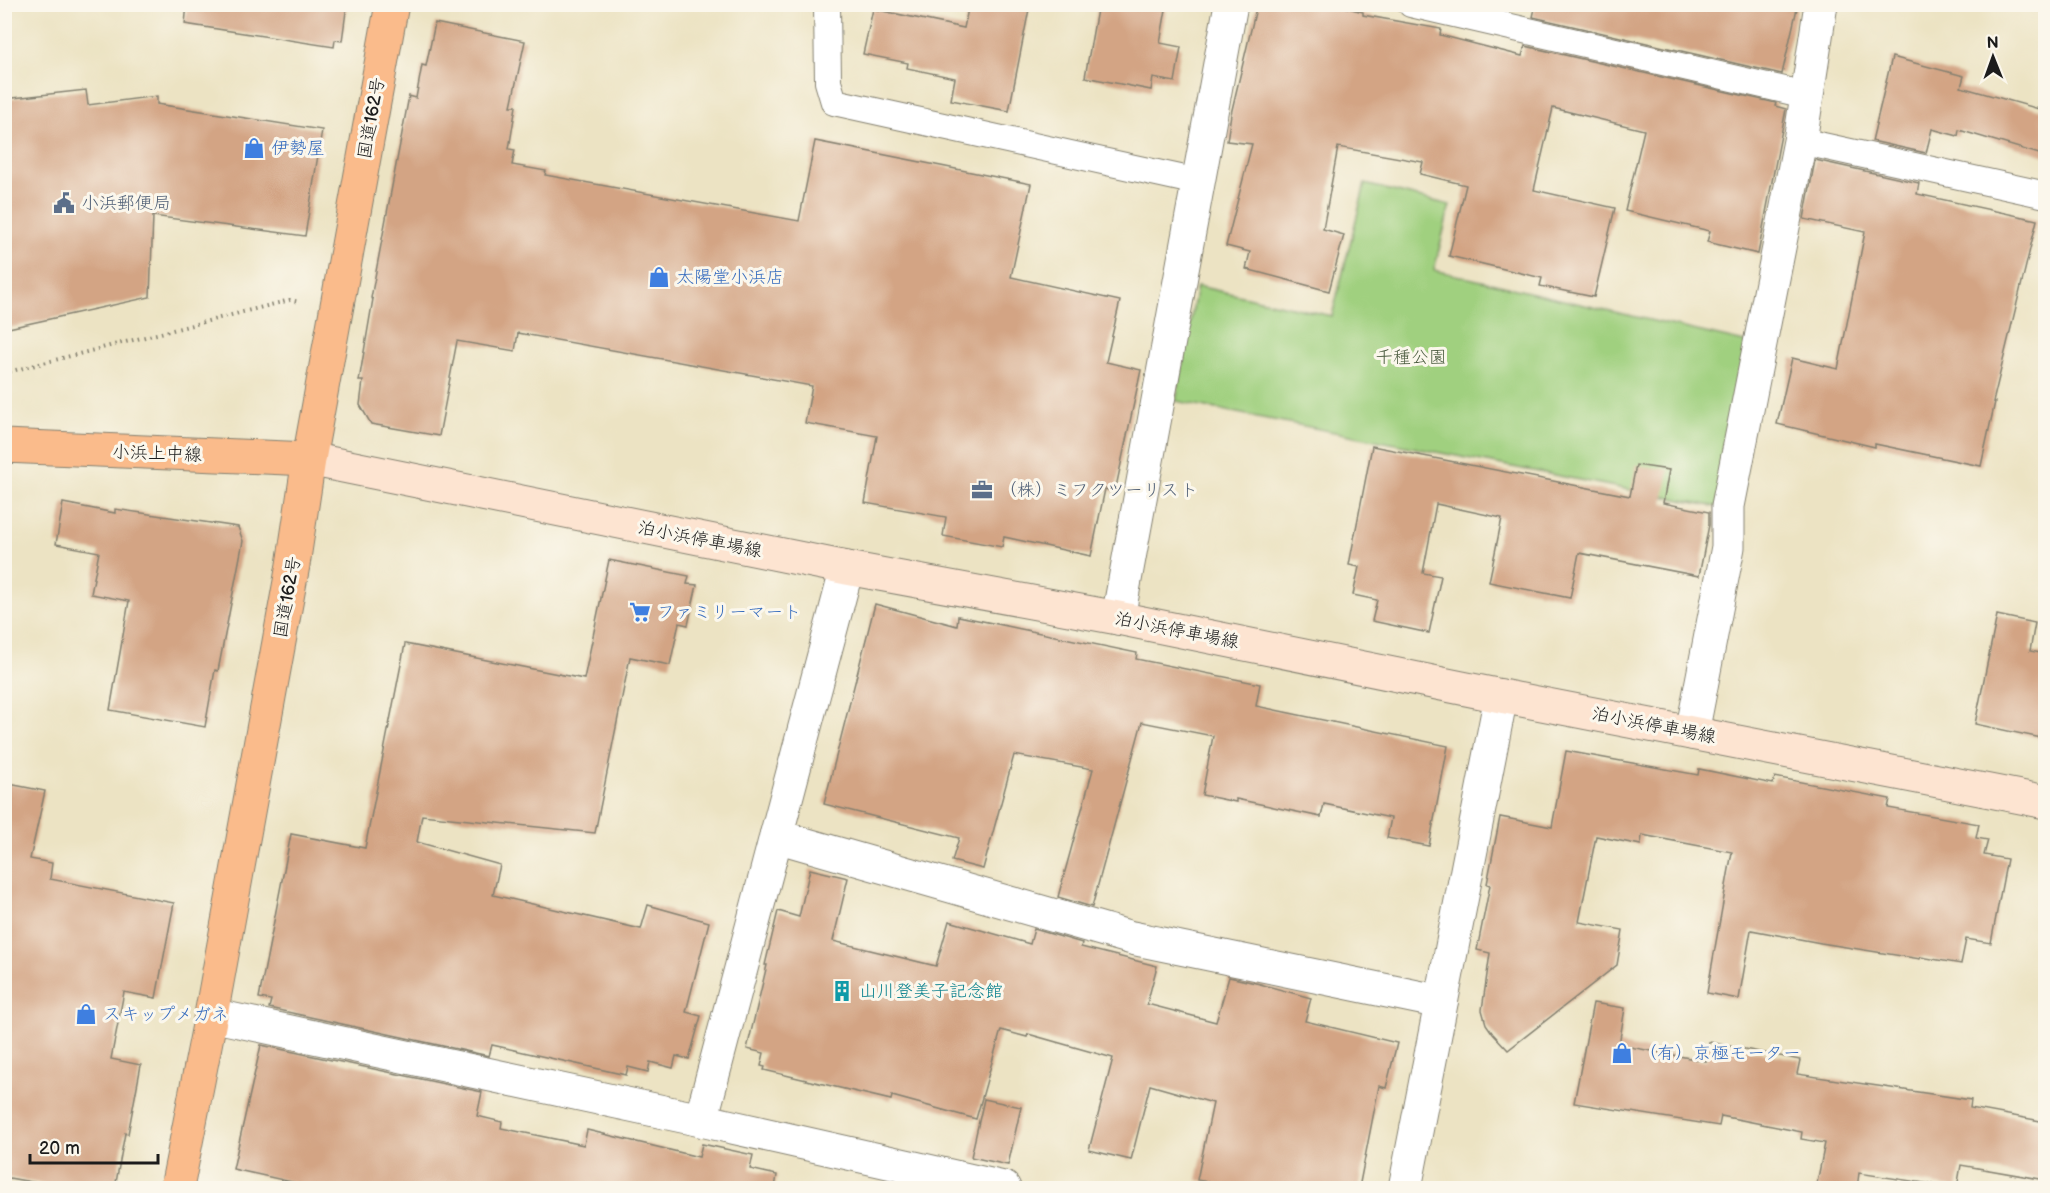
<svg xmlns="http://www.w3.org/2000/svg" width="2050" height="1193" font-family="'Balsamiq Sans','Klee One',sans-serif">
<style>
.green{fill:#a0d07f;stroke:#5e764e;stroke-width:1.5}
.building{fill:#d3a484}
.lines{fill:none;stroke-linecap:round;stroke-linejoin:round}
.lane-casing{stroke:#848070;stroke-width:28}
.street-casing{stroke:#848070;stroke-width:35}
.secondary-casing{stroke:#848070;stroke-width:35}
.primary-casing{stroke:#848070;stroke-width:35}
.highway-casing{stroke:#848070;stroke-width:35}
.path{stroke:#848070;stroke-width:4;stroke-dasharray:1.5 4.5;stroke-linecap:butt}
.lane{stroke:#fff;stroke-width:26}
.street{stroke:#fff;stroke-width:33}
.secondary{stroke:#fde4d1;stroke-width:33}
.primary{stroke:#fabb8b;stroke-width:33}
.highway{stroke:#fabb8b;stroke-width:33}
.labels{text-anchor:middle;stroke-width:6;stroke-linejoin:round;paint-order:stroke}
.street-label{font-size:18px;fill:#1c1c1c;stroke:#fbf7ec}
.shop-label{font-size:18px;fill:#366cbe;stroke:#fbf7ec;text-anchor:start}
.service-label{font-size:18px;fill:#4e5e75;stroke:#fbf7ec;text-anchor:start}
.park-label{font-size:18px;fill:#4a5b3f;stroke:#fbf7ec}
.culture-label{font-size:18px;fill:#0d838f;stroke:#fbf7ec;text-anchor:start}
</style>
<rect width="100%" height="100%" fill="#fbf7ec"/>
<filter id="ink" filterUnits="userSpaceOnUse"><feTurbulence type="fractalNoise" baseFrequency=".0167" numOctaves="2"/><feDisplacementMap in="SourceGraphic" scale="12" xChannelSelector="R" yChannelSelector="G"/><feConvolveMatrix kernelMatrix="1 2 1 2 8 2 1 2 1" color-interpolation-filters="sRGB"/></filter>
<filter id="wash" filterUnits="userSpaceOnUse"><feTurbulence type="fractalNoise" baseFrequency=".008" numOctaves="4" result="noise"/><feDisplacementMap in="SourceGraphic" scale="24" xChannelSelector="R" yChannelSelector="G"/><feGaussianBlur stdDeviation="1.35" result="paint"/><feColorMatrix in="noise" values="0 0 0 0 0 0 0 0 0 0 0 0 0 0 0 0 0 1.4 0 .05"/><feComposite in="paint" operator="in"/></filter>
<g filter="url(#wash)">
<rect width="100%" height="100%" fill="#ece3c3"/>
<!-- green -->
<polygon class="green" points="1365,184 1450,205 1434,270 1749,343 1717,507 1176,401 1197,286 1332,316"/>
<g id="blocks">
<!-- building -->
<g class="building">
<polygon points="187,4 347,4 342,41 335,40 334,47 185,24"/>
<polygon points="969,4 1030,4 1009,111 951,100 955,78 907,68 908,63 863,54 873,9 964,28"/>
<polygon points="1098,4 1167,4 1160,43 1181,47 1175,82 1153,78 1151,90 1085,77"/>
<polygon points="1257,4 1333,4 1363,12 1363,15 1441,29 1440,35 1522,56 1525,46 1776,103 1775,106 1786,109 1758,254 1707,242 1710,231 1625,211 1644,130 1553,108 1534,190 1615,208 1594,297 1540,286 1542,278 1449,256 1466,185 1420,174 1423,162 1338,147 1323,229 1344,235 1329,291 1246,269 1250,252 1226,246 1252,144 1227,141 1231,114"/>
<polygon points="1536,4 1798,4 1782,74 1533,17"/>
<polygon points="435,23 525,41 511,106 516,106 509,149 515,150 512,165 546,171 545,175 799,221 815,141 1031,184 1011,277 1120,301 1106,362 1141,370 1115,492 1105,489 1091,556 1004,537 1002,547 943,536 946,517 865,503 877,436 805,423 812,386 518,333 515,351 457,341 439,436 371,424 360,405 363,381 359,381 373,299 371,298 409,96 416,98 422,65 426,66"/>
<polygon points="1892,57 1964,76 1961,87 2046,111 2046,156 1959,130 1958,136 1932,129 1926,153 1872,141"/>
<polygon points="86,90 88,105 157,96 157,104 322,130 305,236 153,216 150,297 4,329 4,99"/>
<polygon points="1815,160 1919,183 1917,194 2037,220 1993,402 1995,402 1981,466 1875,444 1875,447 1777,424 1792,358 1838,369 1865,232 1804,219"/>
<polygon points="1372,446 1630,496 1636,465 1669,470 1663,503 1709,512 1709,525 1699,576 1579,553 1570,598 1489,582 1502,518 1436,504 1423,573 1441,576 1429,633 1372,621 1377,600 1353,595 1359,567 1349,565"/>
<polygon points="63,503 115,513 115,509 238,527 243,541 218,671 215,670 205,727 110,710 129,601 91,594 99,552 56,544"/>
<polygon points="609,560 689,576 687,584 697,585 688,625 679,623 670,665 630,657 595,833 422,815 417,842 500,865 493,895 641,929 648,905 709,922 686,1012 701,1016 689,1059 676,1056 673,1068 650,1062 648,1072 628,1067 626,1075 492,1045 489,1056 269,1008 271,1000 259,998 291,834 365,848 405,644 584,679"/>
<polygon points="875,604 957,626 958,616 1137,653 1136,659 1260,684 1256,706 1448,746 1429,846 1387,838 1391,818 1324,804 1321,817 1236,799 1236,802 1202,795 1213,736 1142,722 1092,907 1058,897 1093,769 1014,755 983,869 952,861 959,838 824,804"/>
<polygon points="1997,615 2035,623 2030,651 2046,654 2046,739 1975,724"/>
<polygon points="1566,751 1698,775 1699,769 1773,784 1775,777 1890,799 1888,808 1979,824 1976,838 1988,840 1984,855 2007,859 1991,943 1966,939 1961,964 1921,957 1920,959 1821,943 1751,930 1739,999 1707,993 1732,852 1642,835 1641,845 1596,836 1579,922 1623,930 1617,965 1508,1050 1493,1034 1486,1024 1482,1010 1490,953 1477,950 1490,885 1487,884 1500,817 1552,827"/>
<polygon points="4,783 45,791 30,859 52,863 50,879 174,903 156,998 124,992 111,1059 141,1065 128,1134 125,1133 115,1188 65,1188 4,1177"/>
<polygon points="810,869 848,878 833,941 936,966 949,921 1030,944 1034,929 1082,943 1081,947 1157,966 1147,1004 1216,1022 1229,977 1260,984 1311,998 1305,1021 1397,1043 1386,1088 1379,1086 1359,1188 1240,1188 1197,1180 1213,1103 1150,1085 1131,1160 1089,1150 1113,1058 1028,1034 1027,1037 1001,1030 976,1119 892,1096 891,1100 764,1070 765,1067 761,1066 764,1053 747,1049 767,965 765,965 778,911 799,917"/>
<polygon points="1593,1003 1625,1008 1619,1045 1706,1061 1709,1042 1800,1060 1797,1074 1971,1100 1970,1108 2046,1122 2046,1180 1961,1165 1957,1188 1859,1173 1857,1188 1816,1188 1825,1143 1801,1139 1802,1132 1721,1116 1719,1126 1574,1103"/>
<polygon points="261,1045 482,1092 477,1116 502,1122 501,1128 584,1145 587,1130 699,1157 702,1144 753,1155 750,1169 777,1175 775,1188 319,1188 233,1169"/>
<polygon points="984,1099 1021,1107 1008,1165 971,1157"/>
</g>
</g>
</g>
<g filter="url(#ink)">
<use href="#blocks" fill-opacity="0" stroke="#848070" stroke-width="1.5"/>
<g class="lines">
<defs>
<g id="lane">
<polyline points="827,4 828,82 834,102 1198,182"/>
<polyline points="1411,4 1806,95"/>
<polyline points="1800,141 2046,195"/>
</g>
<g id="street">
<polyline points="1118,618 1231,4"/>
<polyline points="1692,733 1728,547 1728,506 1800,141 1821,4"/>
<polyline points="776,836 1132,938 1441,1002"/>
<polyline points="211,1015 701,1120 1004,1188"/>
<polyline points="701,1120 847,568"/>
<polyline points="1405,1188 1501,696"/>
</g>
<polyline id="secondary" points="309,459 847,568 1118,618 1501,696 2046,802"/>
<polyline id="primary" points="4,446 309,459"/>
<polyline id="highway" points="177,1188 211,1015 293,565 309,459 392,4"/>
</defs>
<!-- lane casing -->
<use href="#lane" class="lane-casing"/>
<!-- street casing -->
<use href="#street" class="street-casing"/>
<!-- secondary casing -->
<use href="#secondary" class="secondary-casing"/>
<!-- primary casing -->
<use href="#primary" class="primary-casing"/>
<!-- highway casing -->
<use href="#highway" class="highway-casing"/>
<!-- path -->
<polyline class="path" points="4,373 290,300 300,302"/>
<!-- lane -->
<use href="#lane" class="lane"/>
<!-- street -->
<use href="#street" class="street"/>
<!-- secondary -->
<use href="#secondary" class="secondary"/>
<!-- primary -->
<use href="#primary" class="primary"/>
<!-- highway -->
<use href="#highway" class="highway"/>
</g>
</g>
<!-- icons -->
<defs>
<symbol id="shop-bare" viewBox="-9 -9 18 18"><path d="M-5-2.5h2.3a2.7 3.5 0 0 1 5.4 0H5L5.5 6h-11ZM-1.5-2.5h3a1.5 2.3 0 0 0-3 0Z" fill="#3f7fe0" stroke="#fbf7ec" stroke-width="2.5" paint-order="stroke"/></symbol>
<symbol id="civic-bare" viewBox="-9 -9 18 18"><path d="M-.6-6.5H3V-4.5H.6V-3L4-1V1h2V6H-6V1h2V-1L-.6-3ZM-1.2 2.5V6h2.4V2.5Z" fill="#5c6f8a" stroke="#fbf7ec" stroke-width="2.5" paint-order="stroke"/></symbol>
<symbol id="office-bare" viewBox="-9 -9 18 18"><path d="M-6-3h4V-5.5h4V-3h4V5H-6ZM-1-4.5V-3h2v-1.5ZM-6 0V1H6V0Z" fill="#5c6f8a" stroke="#fbf7ec" stroke-width="2.5" paint-order="stroke"/></symbol>
<symbol id="supermarket-bare" viewBox="-9 -9 18 18"><path d="M-6-5.5h2.5l.6 2H6L4.5 2H-2.5L-4.4-4H-6ZM-1.5 3.2a1.3 1.3 0 1 0 .1 0ZM3 3.2a1.3 1.3 0 1 0 .1 0Z" fill="#3f7fe0" stroke="#fbf7ec" stroke-width="2.5" paint-order="stroke"/></symbol>
<symbol id="building-bare" viewBox="-9 -9 18 18"><path d="M-4-6H4V6H1V3H-1V6H-4ZM-2.5-4.3h1.7v1.8h-1.7ZM.8-4.3h1.7v1.8H.8ZM-2.5-1h1.7V.8h-1.7ZM.8-1h1.7V.8H.8Z" fill="#0f9aa8" stroke="#fbf7ec" stroke-width="2.5" paint-order="stroke"/></symbol>
</defs>
<g fill-rule="evenodd">
<use href="#shop-bare" x="239" y="133" width="30" height="30"/>
<use href="#civic-bare" x="49" y="188" width="30" height="30"/>
<use href="#shop-bare" x="644" y="262" width="30" height="30"/>
<use href="#office-bare" x="967" y="475" width="30" height="30"/>
<use href="#supermarket-bare" x="625" y="597" width="30" height="30"/>
<use href="#building-bare" x="827" y="976" width="30" height="30"/>
<use href="#shop-bare" x="71" y="999" width="30" height="30"/>
<use href="#shop-bare" x="1607" y="1038" width="30" height="30"/>
</g>
<g class="labels">
<!-- street labels -->
<g class="street-label">
<text transform="translate(371 118) rotate(-80)" y="6">国道162号</text>
<text transform="translate(157 453) rotate(2)" y="6">小浜上中線</text>
<text transform="translate(700 539) rotate(11)" y="6">泊小浜停車場線</text>
<text transform="translate(287 597) rotate(-80)" y="6">国道162号</text>
<text transform="translate(1177 630) rotate(11)" y="6">泊小浜停車場線</text>
<text transform="translate(1654 725) rotate(11)" y="6">泊小浜停車場線</text>
</g>
<!-- shop labels -->
<g class="shop-label">
<text x="271" y="154">伊勢屋</text>
<text x="676" y="283">太陽堂小浜店</text>
<text x="657" y="618">ファミリーマート</text>
<text x="103" y="1020">スキップメガネ</text>
<text x="1639" y="1059">（有）京極モーター</text>
</g>
<!-- service labels -->
<g class="service-label">
<text x="81" y="209">小浜郵便局</text>
<text x="999" y="496">（株）ミフクツーリスト</text>
</g>
<!-- park labels -->
<g class="park-label">
<text x="1411" y="363">千種公園</text>
</g>
<!-- culture labels -->
<g class="culture-label">
<text x="859" y="997">山川登美子記念館</text>
</g>
</g>
<!-- margin -->
<rect width="2050" height="1193" fill="none" stroke="#fbf7ec" stroke-width="24"/>
<!-- north arrow -->
<g transform="translate(1993 57) rotate(359)" stroke="#fbf7ec" stroke-width="4.5" paint-order="stroke">
<path d="M0-4.5L10 22L0 15L-10 22Z" fill="#1c1c1c"/>
<text y="-9" font-size="16" font-weight="bold" text-anchor="middle" fill="#1c1c1c">N</text>
</g>
<!-- scale -->
<path d="M30 1154v9h128v-9" fill="none" stroke="#1c1c1c" stroke-width="3"/>
<text x="39" y="1154" font-size="18" fill="#1c1c1c" stroke="#fbf7ec" stroke-width="4.5" paint-order="stroke">20 m</text>
</svg>
